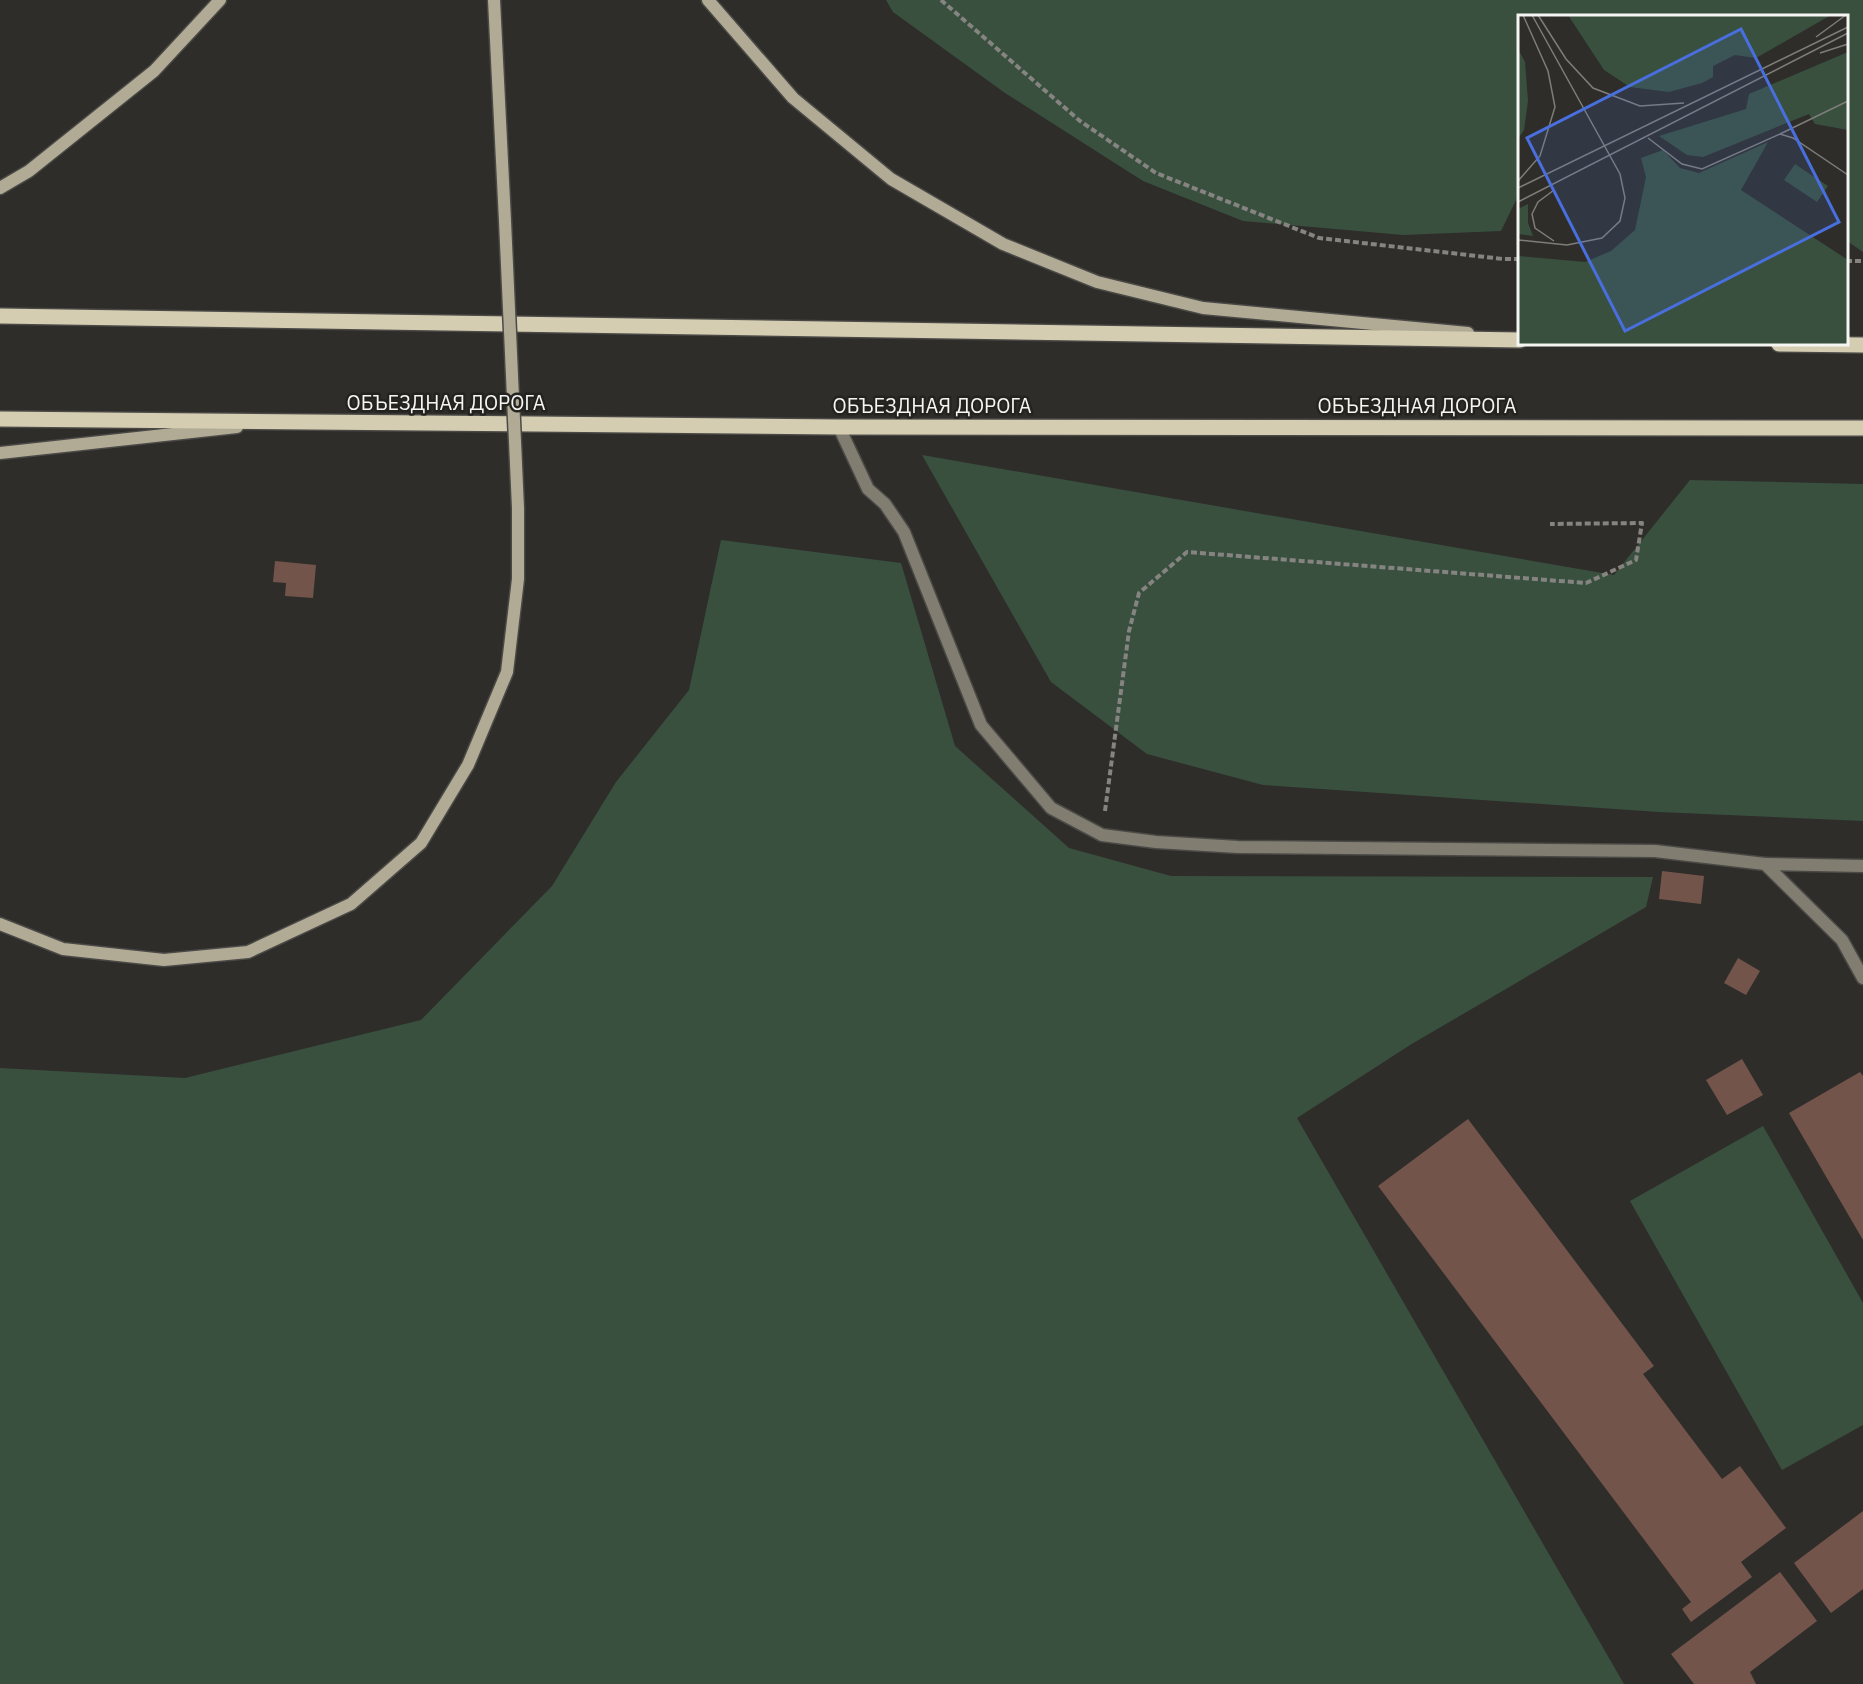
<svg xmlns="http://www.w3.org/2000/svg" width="1863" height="1684" font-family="'IBM Plex Sans',sans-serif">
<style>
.green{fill:#39503f}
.building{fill:#73544a}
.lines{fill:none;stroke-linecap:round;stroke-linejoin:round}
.lane-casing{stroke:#4a4946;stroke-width:15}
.secondary-casing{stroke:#4a4946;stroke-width:15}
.primary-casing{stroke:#4a4946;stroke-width:18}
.path{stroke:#858481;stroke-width:4;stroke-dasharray:6 3;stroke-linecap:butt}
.lane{stroke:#817d70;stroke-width:12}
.secondary{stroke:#b1aa95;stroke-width:12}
.primary{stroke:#d5cdb2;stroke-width:15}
.secondary-bridge-casing{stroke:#4a4946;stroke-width:15;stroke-linecap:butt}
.secondary-bridge{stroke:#b1aa95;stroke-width:12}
.labels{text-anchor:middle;stroke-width:5;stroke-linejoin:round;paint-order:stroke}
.street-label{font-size:20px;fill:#f5f5f2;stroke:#242320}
.inset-road{fill:none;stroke:#7e7d7a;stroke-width:1.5}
.view{fill:#486fdd;fill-opacity:0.15;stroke:#486fdd;stroke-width:3}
.inset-edge{fill:none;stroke:#f5f5f2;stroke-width:3}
</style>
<rect width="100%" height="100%" fill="#2e2d2a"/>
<!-- green -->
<g class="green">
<polygon points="886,0 1863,0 1863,252 1847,241 1846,16 1520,16 1519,194 1501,231 1403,235 1243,221 1143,181 1005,93 893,12"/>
<polygon points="922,455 1614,575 1690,480 1863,484 1863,821 1659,812 1263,785 1147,754 1051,682"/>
<polygon points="721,540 901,563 955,746 1069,848 1171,876 1653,877 1646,907 1410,1045 1297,1118 1624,1684 0,1684 0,1068 185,1078 421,1020 552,886 616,782 689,690"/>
<polygon points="1763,1126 1863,1303 1863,1425 1782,1470 1630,1201"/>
</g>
<!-- building -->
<g class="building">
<polygon points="275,561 316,565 313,598 285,596 286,583 273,582"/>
<polygon points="1662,871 1704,876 1701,904 1659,899"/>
<polygon points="1738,958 1760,971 1746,995 1724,983"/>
<polygon points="1742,1059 1763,1095 1727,1115 1706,1080"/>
<polygon points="1860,1072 1863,1076 1863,1240 1789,1113"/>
<polygon points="1468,1119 1654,1366 1643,1374 1722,1479 1740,1466 1786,1528 1741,1562 1752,1577 1691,1622 1682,1609 1691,1602 1378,1186"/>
<polygon points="1863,1511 1863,1589 1831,1613 1794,1563"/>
<polygon points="1780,1572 1817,1621 1750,1672 1756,1684 1694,1684 1671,1654"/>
</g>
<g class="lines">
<defs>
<g id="lane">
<polyline points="839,427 868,489 885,504 904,532 981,725 1051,808 1102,835 1156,842 1238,847 1655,851 1765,864 1842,940 1863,978"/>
<polyline points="1765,864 1863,866"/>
</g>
<g id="secondary">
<polyline points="494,0 505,221"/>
<polyline points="708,0 793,98 891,179 1003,244 1097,282 1203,308 1468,333"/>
<polyline points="0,188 29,171 154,71 220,0"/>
<polyline points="0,453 237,427"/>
<polyline points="0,924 63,949 164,960 248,952 351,904 421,843 468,765 507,672 518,579 518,508"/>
</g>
<g id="primary">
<polyline points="0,316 1520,340"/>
<polyline points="1779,344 1863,345"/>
<polyline points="0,419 839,427 1863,428"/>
</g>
</defs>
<!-- lane casing -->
<use href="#lane" class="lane-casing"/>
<!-- secondary casing -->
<use href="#secondary" class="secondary-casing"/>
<!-- primary casing -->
<use href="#primary" class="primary-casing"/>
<!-- path -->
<g class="path">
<polyline points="941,0 1080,121 1156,173 1319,238 1503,259 1520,259"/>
<polyline points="1846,261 1863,261"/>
<polyline points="1105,811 1129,631 1139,593 1187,552 1586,583 1636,560 1642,523 1550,524"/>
</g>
<!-- lane -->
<use href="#lane" class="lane"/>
<!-- secondary -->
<use href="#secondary" class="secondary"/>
<!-- primary -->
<use href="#primary" class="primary"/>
<defs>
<polyline id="secondary-bridge" points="505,221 518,508"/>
</defs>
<!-- secondary-bridge casing -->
<use href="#secondary-bridge" class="secondary-bridge-casing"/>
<!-- secondary-bridge -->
<use href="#secondary-bridge" class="secondary-bridge"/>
</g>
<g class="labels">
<!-- street labels -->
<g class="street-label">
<text x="446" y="410">ОБЪЕЗДНАЯ ДОРОГА</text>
<text x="932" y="413">ОБЪЕЗДНАЯ ДОРОГА</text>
<text x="1417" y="413">ОБЪЕЗДНАЯ ДОРОГА</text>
</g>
</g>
<!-- overview -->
<g transform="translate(1518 15)">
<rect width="330" height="330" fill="#2e2d2a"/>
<path d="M50,0H313L238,43L217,40L195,51V62L184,68L151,77L112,72L86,55ZM0,34L7,47L10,86L6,115L0,124ZM330,37V115L297,109L291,99L185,142L169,140L141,121L228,94L231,79ZM250,127L223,175L330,245V330H0V241L67,247L93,236L117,215L128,162L123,143L145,135L162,153L181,158ZM277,149L310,171L299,187L266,165ZM10,189V208L15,221L0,219V194Z" fill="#39503f"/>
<path class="inset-road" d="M20,0L48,44L75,73L122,91L166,88M298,22L328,0M302,38L330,29M262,119L330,86M130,123L164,149L184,154L262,119L275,123L330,160M0,166L22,141L37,92L30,56L5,0M0,173L330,12M0,187L330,18M0,225L49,230L84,223L102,206L107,183L102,159L14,0M36,226L17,213L14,199L20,187L36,175"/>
<path class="view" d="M223,14L321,207L107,316L9,123Z"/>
<rect width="330" height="330" class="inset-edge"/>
</g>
</svg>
